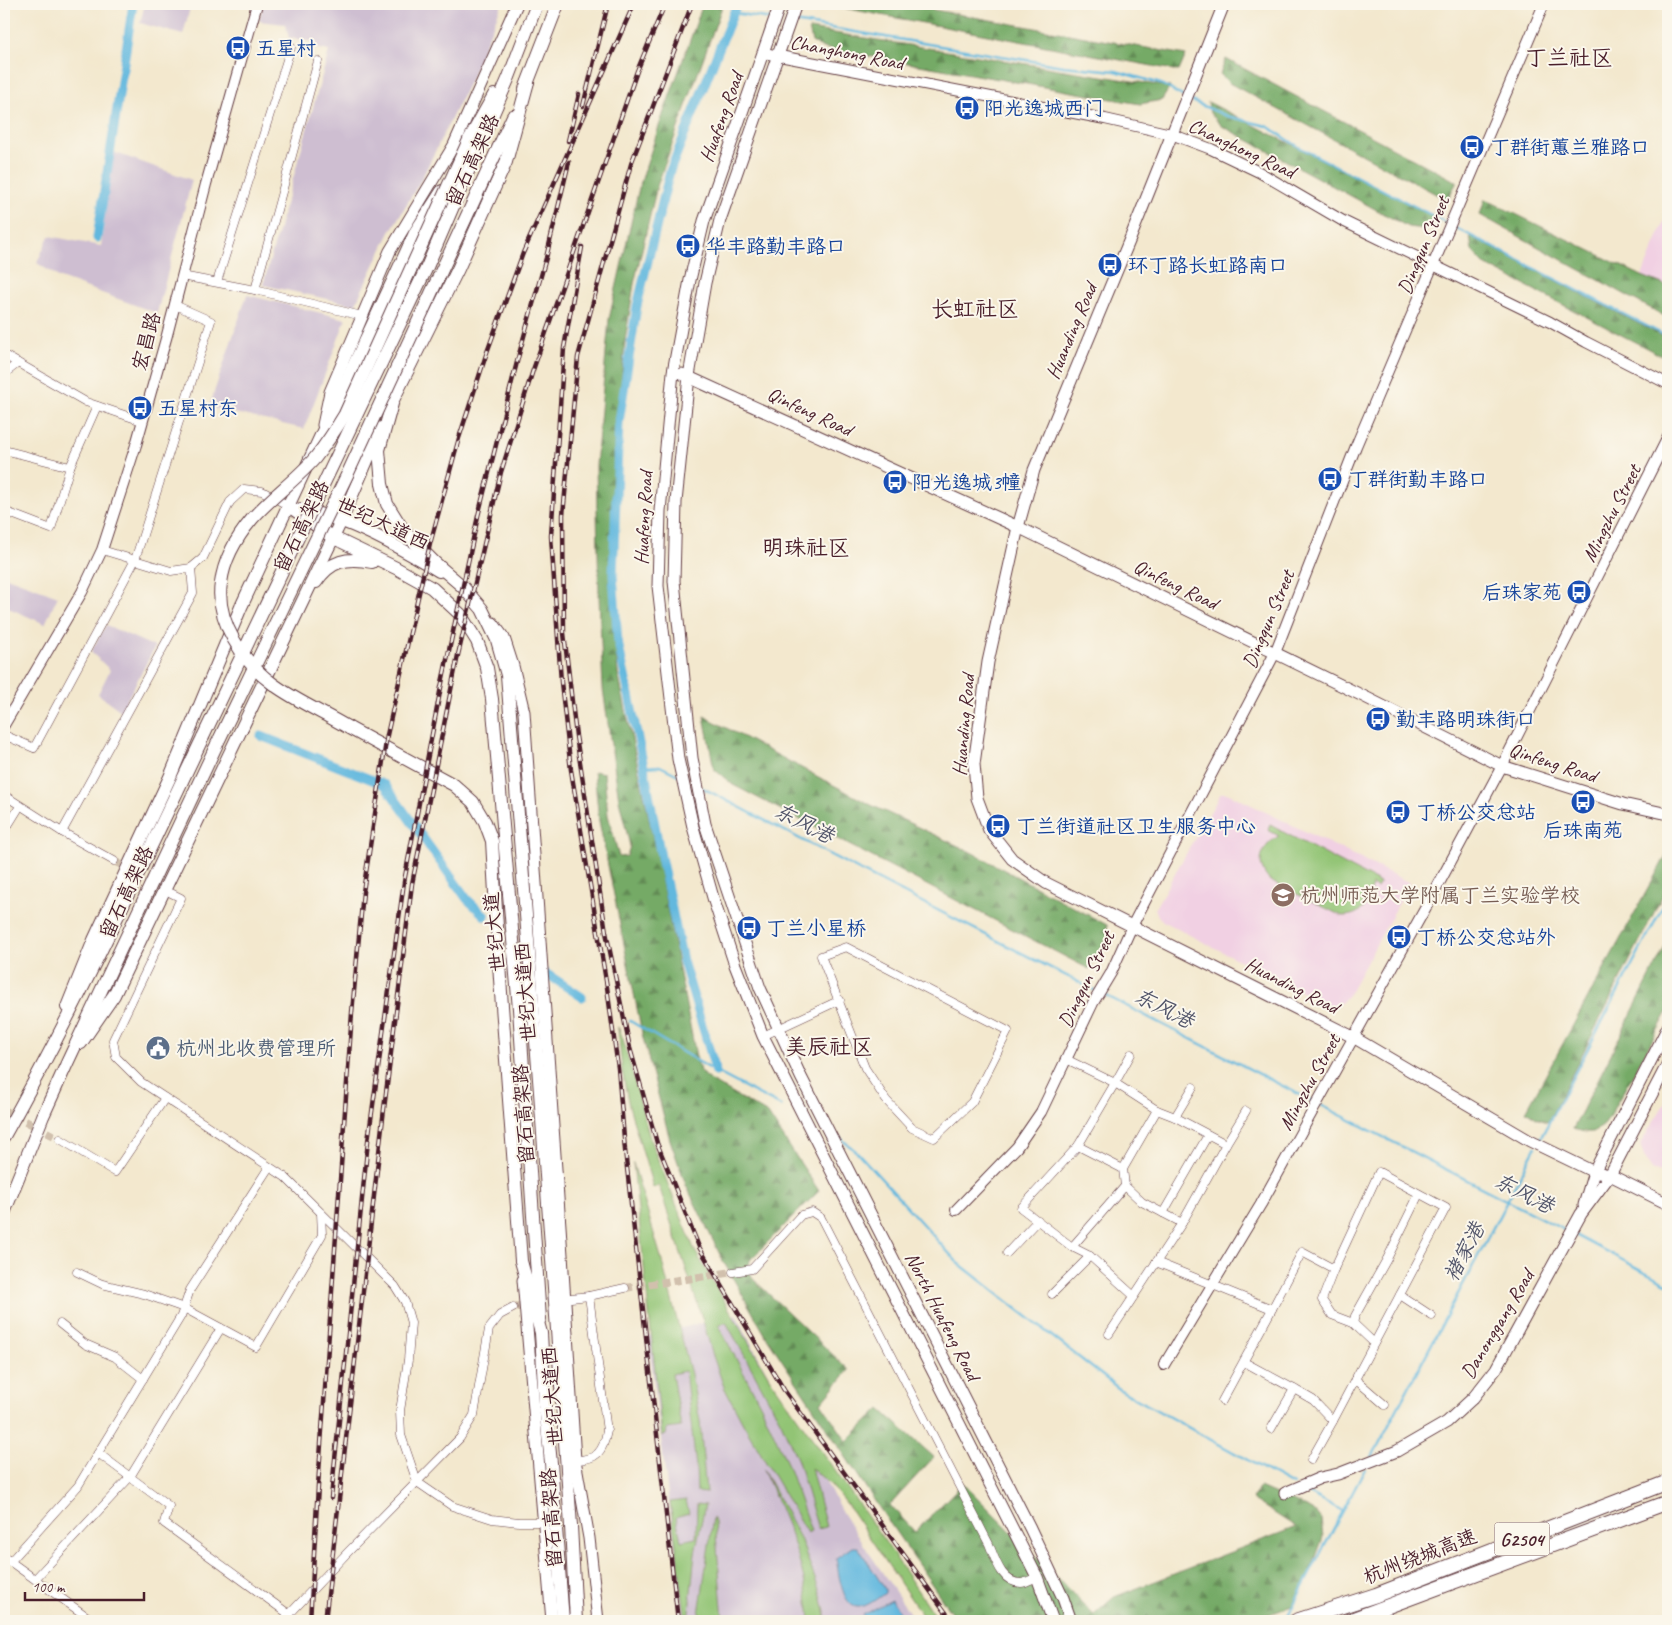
<svg xmlns="http://www.w3.org/2000/svg" width="1672" height="1625" font-family="Caveat,'LXGW WenKai TC',sans-serif">
<style>
.built{fill:#f1d0e3}
.industrial{fill:#cebed1}
.grass{fill:#92c475;stroke:#6e7250}
.forest{fill:url(#forest-firs);stroke:#606448}
.water{fill:#62b8de;stroke:#566c84}
.lines{fill:none;stroke-linecap:round;stroke-linejoin:round}
.stream{stroke:#62b8de;stroke-width:2.5}
.canal{stroke:#62b8de;stroke-width:9}
.minor-tunnel{stroke:#d1c0ad;stroke-width:8;stroke-dasharray:8 4;stroke-linecap:butt}
.minor-casing{stroke:#633d43;stroke-width:9}
.tertiary-casing{stroke:#633d43;stroke-width:12}
.secondary-casing{stroke:#633d43;stroke-width:13}
.primary-casing{stroke:#633d43;stroke-width:14}
.trunk-casing{stroke:#633d43;stroke-width:14}
.motorway-casing{stroke:#633d43;stroke-width:16}
.minor{stroke:#fff;stroke-width:8}
.tertiary{stroke:#fff;stroke-width:10}
.secondary{stroke:#fff;stroke-width:11}
.primary{stroke:#fff;stroke-width:12}
.trunk{stroke:#fff;stroke-width:12}
.motorway{stroke:#fff;stroke-width:14}
.rail-casing{stroke:#4a1f2b;stroke-width:4.5}
.rail{stroke:#fbf7ec;stroke-width:2.5;stroke-dasharray:8;stroke-linecap:butt}
.trunk-bridge-casing{stroke:#633d43;stroke-width:14;stroke-linecap:butt}
.trunk-bridge{stroke:#fff;stroke-width:12}
.labels{text-anchor:middle;stroke-width:4;stroke-linejoin:round;paint-order:stroke}
.shield{fill:#fbf7ec;stroke:#7f6065;stroke-width:1}
.shield-label{font-size:19px;font-weight:bold;fill:#4a1f2b}
.transit-label{font-size:20px;fill:#164399;stroke:#fbf7ec;text-anchor:start}
.street-label{font-size:20px;fill:#4a1f2b;stroke:#fbf7ec}
.education-label{font-size:20px;fill:#785e54;stroke:#fbf7ec;text-anchor:start}
.service-label{font-size:20px;fill:#4e5e75;stroke:#fbf7ec;text-anchor:start}
.water-label{font-size:21px;font-style:italic;fill:#52556a;stroke:#fbf7ec}
.quarter-label{font-size:22px;fill:#4a1f2b;stroke:#fbf7ec}
</style>
<defs>
<pattern id="forest-firs" width="22" height="20" patternUnits="userSpaceOnUse" patternTransform="scale(1.25)"><rect width="22" height="20" fill="#75aa66"/><path d="M5 1l3.5 6h-7zM16 11l3.5 6h-7z" fill="#628a54"/></pattern>
</defs>
<rect width="100%" height="100%" fill="#fbf7ec"/>
<filter id="ink" filterUnits="userSpaceOnUse"><feTurbulence type="fractalNoise" baseFrequency=".02" numOctaves="2"/><feDisplacementMap in="SourceGraphic" scale="10" xChannelSelector="R" yChannelSelector="G"/><feConvolveMatrix kernelMatrix="1 2 1 2 8 2 1 2 1" color-interpolation-filters="sRGB"/></filter>
<filter id="wash" filterUnits="userSpaceOnUse"><feTurbulence type="fractalNoise" baseFrequency=".0096" numOctaves="4" result="noise"/><feDisplacementMap in="SourceGraphic" scale="20" xChannelSelector="R" yChannelSelector="G"/><feGaussianBlur stdDeviation="1.12" result="paint"/><feColorMatrix in="noise" values="0 0 0 0 0 0 0 0 0 0 0 0 0 0 0 0 0 1.4 0 .05"/><feComposite in="paint" operator="in"/></filter>
<g filter="url(#wash)">
<rect width="100%" height="100%" fill="#f3e8ce"/>
<!-- built -->
<g class="built">
<polygon points="1668,212 1668,286 1642,276"/>
<polygon points="1221,793 1227,793 1410,883 1349,994 1342,1002 1334,1007 1327,1005 1164,922 1158,916 1155,908"/>
<polygon points="1668,1098 1668,1177 1652,1169 1644,1157 1640,1144"/>
</g>
<!-- industrial -->
<g class="industrial">
<polygon points="145,4 191,4 183,35 140,23"/>
<polygon points="263,4 502,4 470,80 421,180 390,232 355,305 263,285 329,51 316,48 317,42 289,38 285,24 259,21"/>
<polygon points="113,152 192,180 157,313 60,278 37,263 49,236 101,246"/>
<polygon points="247,295 346,319 304,429 209,407"/>
<polygon points="4,576 58,596 45,624 4,606"/>
<polygon points="106,625 155,647 121,711 98,694 110,670 91,652"/>
<polygon points="736,1315 843,1514 915,1621 684,1621 648,1336"/>
</g>
<!-- grass -->
<g class="grass">
<path d="M1270,825L1380,883L1377,888L1372,885C1371,904 1361,916 1342,916L1270,881C1254,864 1261,846 1279,836L1268,830Z"/>
<polygon points="618,1027 623,1039 651,1142 695,1251 769,1377 884,1540 938,1621 926,1621 851,1510 830,1484 811,1468 826,1527 818,1529 798,1461 781,1422 726,1322 719,1326 762,1408 787,1463 811,1531 807,1533 743,1423 724,1387 713,1356 704,1324 659,1186 653,1187 629,1106 622,1070"/>
<polygon points="633,1163 660,1254 691,1374 700,1421 706,1493 697,1492 696,1467 685,1371 672,1374 681,1427 667,1429 666,1435 662,1436"/>
<path d="M763,1469L800,1538L821,1595L827,1621H810C806,1565 786,1520 763,1469Z"/>
<polygon points="686,1500 689,1513 676,1517 681,1541 696,1538 697,1504 705,1505 695,1553 688,1621 686,1621 670,1502"/>
<polygon points="713,1517 715,1522 723,1621 698,1621"/>
</g>
<!-- forest -->
<g class="forest">
<polygon points="703,4 723,4 657,186 634,284 625,341 618,423 613,517 613,613 618,673 656,851 696,1056 700,1071 711,1081 768,1114 819,1191 751,1259 747,1266 753,1279 849,1370 821,1403 847,1441 880,1409 934,1457 890,1505 915,1532 963,1483 1094,1615 1114,1597 1296,1527 1252,1499 1260,1487 1313,1510 1321,1519 1323,1537 1311,1571 1292,1606 1251,1621 957,1621 878,1506 766,1336 723,1261 686,1185 670,1140 643,1038 599,821 594,771 604,773 608,815 619,857 627,856 630,846 619,800 603,689 599,597 596,466 609,319 639,188 661,120"/>
<polygon points="822,4 901,4 1186,55 1179,71"/>
<polygon points="809,29 1170,87 1162,100 1140,104 823,48 812,42"/>
<polygon points="1226,59 1457,182 1447,200 1229,83 1220,74"/>
<polygon points="1208,102 1438,218 1426,229 1408,227 1222,126 1210,113"/>
<polygon points="1485,199 1642,276 1668,286 1668,318 1480,215"/>
<polygon points="1470,236 1668,339 1668,356 1660,355 1484,264 1472,251"/>
<polygon points="704,716 871,805 969,851 1107,925 1108,936 1089,969 733,785 714,769"/>
<polygon points="1668,852 1668,885 1548,1122 1538,1119 1526,1111"/>
<path d="M1668,941V1012L1605,1124C1593,1135 1588,1133 1573,1129Z"/>
</g>
<!-- water -->
<g class="water">
<path d="M852,1547H858L885,1589V1593C878,1598 866,1608 857,1607C842,1606 838,1570 836,1558Z"/>
<polygon points="892,1600 906,1621 866,1621 862,1615"/>
</g>
<g class="lines">
<!-- stream -->
<g class="stream">
<polyline points="734,13 771,19"/>
<polyline points="794,22 1063,66 1116,71 1161,84 1184,97"/>
<polyline points="1189,100 1227,116 1267,126 1299,147 1447,223"/>
<polyline points="1452,226 1668,337"/>
<polyline points="644,767 660,766 678,775"/>
<polyline points="703,788 861,871 1098,992"/>
<polyline points="1103,994 1314,1102"/>
<polyline points="630,1021 716,1072 781,1106"/>
<polyline points="1319,1104 1568,1232"/>
<polyline points="840,1138 858,1153 957,1262 1122,1391 1293,1485"/>
<polyline points="1539,1141 1668,897"/>
<polyline points="1573,1234 1668,1284"/>
<polyline points="1372,1457 1535,1148"/>
<polyline points="1302,1490 1343,1511"/>
<polyline points="1285,1621 1365,1469"/>
</g>
<!-- canal -->
<g class="canal">
<polyline points="97,238 133,4"/>
<polyline points="261,736 385,785 467,899 485,916"/>
<polyline points="547,974 582,997"/>
<polyline points="716,1072 683,961 661,857 644,767 618,642 613,575 619,422 637,306 670,171 737,4"/>
</g>
</g>
</g>
<g filter="url(#ink)">
<g class="lines">
<!-- minor-tunnel -->
<g class="minor-tunnel">
<polyline points="114,861 167,890"/>
<polyline points="4,1110 60,1139"/>
<polyline points="625,1288 733,1272"/>
<polyline points="513,1308 559,1300"/>
</g>
<defs>
<g id="minor">
<polyline points="182,276 255,290 362,316"/>
<polyline points="217,282 291,47"/>
<polyline points="255,290 318,61"/>
<polyline points="4,355 86,402 142,421"/>
<polyline points="4,374 18,363"/>
<polyline points="4,450 70,467 97,406"/>
<polyline points="4,511 51,529 70,467"/>
<polyline points="102,550 171,571 191,568 203,558 230,502 244,489 262,491 289,506"/>
<polyline points="4,735 34,748 135,560 211,321 175,305"/>
<polyline points="4,795 62,832 114,861"/>
<polyline points="4,832 20,806"/>
<polyline points="62,832 193,593 191,568"/>
<polyline points="171,893 181,898 113,1040 116,1057 141,1082 285,1177 395,1286 405,1302 411,1323 408,1360 400,1411 401,1435 417,1482 452,1506 492,1519 519,1522 543,1522"/>
<polygon points="846,947 1008,1031 972,1102 934,1138 912,1128 886,1100 865,1068 821,956"/>
<polyline points="763,1036 840,1000"/>
<polyline points="1066,1059 1115,1083 1078,1146 1021,1208 1072,1247 1090,1256 1134,1296 1182,1223 1226,1144 1175,1117 1157,1110 1115,1083 1131,1054"/>
<polyline points="1175,1117 1193,1087"/>
<polyline points="60,1139 115,1172 165,1098"/>
<polyline points="1226,1144 1246,1111"/>
<polyline points="1078,1146 1123,1169 1125,1186 1142,1202 1182,1223"/>
<polyline points="1123,1169 1157,1110"/>
<polyline points="1163,1213 1208,1135"/>
<polyline points="1072,1247 1125,1186"/>
<polyline points="1007,1253 1038,1220"/>
<polyline points="1156,1262 1272,1309 1222,1401"/>
<polyline points="1334,1269 1322,1300 1332,1315 1353,1323 1374,1343"/>
<polyline points="77,1272 102,1284 144,1294 184,1308 256,1347 322,1235 321,1213"/>
<path d="M733,1272L752,1269L801,1215L812,1212L821,1218L989,1544C995,1558 1001,1583 1021,1583C1026,1583 1032,1579 1037,1577"/>
<polyline points="1052,1294 1090,1256"/>
<polyline points="1400,1295 1432,1316"/>
<polyline points="589,1296 625,1288"/>
<path d="M571,1298L589,1296L607,1431C603,1452 597,1460 575,1460"/>
<polyline points="1353,1323 1355,1316 1387,1259 1419,1194"/>
<polyline points="60,1324 85,1344 115,1357 143,1379"/>
<polyline points="1109,1334 1134,1296"/>
<polyline points="1244,1362 1294,1389 1313,1400 1333,1421 1446,1208 1379,1172 1334,1269 1302,1252 1272,1309"/>
<polyline points="1355,1379 1385,1405"/>
<polyline points="1271,1429 1294,1389"/>
<polyline points="98,1453 169,1506 164,1523 290,1615"/>
<polyline points="1311,1460 1333,1421"/>
<polyline points="4,1557 93,1621"/>
<polyline points="10,1562 78,1486 181,1316 190,1290 269,1167"/>
<polyline points="35,1579 130,1477 221,1328"/>
<polyline points="283,1621 348,1552 460,1438 474,1415 489,1329 500,1315 513,1308"/>
</g>
<g id="tertiary">
<polyline points="764,53 1105,119 1171,134 1211,149 1259,172 1343,221 1550,322 1586,342 1668,384"/>
<polyline points="4,725 82,592 102,550 136,445 167,335 206,184 257,4"/>
<polyline points="956,1210 1017,1147 1041,1112 1093,1003 1111,973 1132,926 1275,653 1356,446 1544,4"/>
<polyline points="1164,1365 1261,1204 1436,889 1502,766 1668,437"/>
</g>
<g id="secondary">
<polyline points="780,4 704,221 690,280 673,372 660,511 658,586 678,759 693,827 714,901 735,965 763,1036 1037,1577 1053,1621"/>
<polyline points="796,4 720,220 705,283 689,376 676,502 674,581 692,758 705,824 760,988 801,1077 1030,1528 1063,1598 1071,1621"/>
<polyline points="1224,4 1130,239 1034,470 1018,527 988,662 974,764 977,798 989,830 1012,859 1046,883 1353,1037 1530,1141 1594,1172 1610,1175 1668,1204"/>
<polyline points="682,374 1018,527 1363,696 1502,766 1623,804 1668,814"/>
<polyline points="323,425 330,392 390,251 454,145 517,4"/>
<polyline points="493,623 504,638 513,666 524,712 562,1255 575,1460 589,1538 598,1621"/>
<polyline points="1584,1205 1594,1172 1668,1027"/>
<polyline points="523,1280 552,1621"/>
<polyline points="1285,1493 1320,1478 1338,1474 1397,1451 1447,1422 1473,1398 1496,1369 1581,1214 1610,1175 1668,1063"/>
</g>
<g id="primary">
<polyline points="289,506 332,537 396,568 432,588 460,614 477,641 487,668 492,699 519,1009 540,1319"/>
<path d="M301,509C314,513 328,516 342,521C376,534 408,552 439,571"/>
<path d="M316,582C331,560 347,557 372,562"/>
<polyline points="67,1007 94,940 170,777 241,607 352,369"/>
<polyline points="81,1043 114,995 341,521 381,428"/>
</g>
<g id="trunk">
<polyline points="528,82 506,162 458,269 393,400 379,450 382,484 387,504 400,525 411,539 434,562 462,586 482,609 497,640 507,675 540,1092 571,1526 576,1621"/>
<polyline points="525,89 558,4"/>
<polyline points="469,140 494,95"/>
<polyline points="479,146 509,77 537,4"/>
<polyline points="495,155 513,116"/>
<polyline points="352,369 416,231 442,191"/>
<polyline points="349,728 454,785 473,802 485,822 492,841 500,979 521,1261 541,1333 545,1405 551,1463 563,1621"/>
<path d="M4,1136C77,1007 139,871 203,737"/>
<polyline points="4,1213 43,1116 68,1061 217,744"/>
</g>
<g id="motorway">
<polyline points="1296,1621 1376,1595 1668,1482"/>
<polyline points="1348,1621 1668,1502"/>
</g>
</defs>
<!-- minor casing -->
<use href="#minor" class="minor-casing"/>
<!-- tertiary casing -->
<use href="#tertiary" class="tertiary-casing"/>
<!-- secondary casing -->
<use href="#secondary" class="secondary-casing"/>
<!-- primary casing -->
<use href="#primary" class="primary-casing"/>
<!-- trunk casing -->
<use href="#trunk" class="trunk-casing"/>
<!-- motorway casing -->
<use href="#motorway" class="motorway-casing"/>
<!-- minor -->
<use href="#minor" class="minor"/>
<!-- tertiary -->
<use href="#tertiary" class="tertiary"/>
<!-- secondary -->
<use href="#secondary" class="secondary"/>
<!-- primary -->
<use href="#primary" class="primary"/>
<!-- trunk -->
<use href="#trunk" class="trunk"/>
<!-- motorway -->
<use href="#motorway" class="motorway"/>
<defs>
<g id="rail">
<polyline points="692,4 631,164 578,357 563,515 564,633 576,736 606,932 630,1048 657,1143 699,1247 784,1390 952,1621"/>
<polyline points="583,106 608,4"/>
<polyline points="568,141 579,94"/>
<polyline points="582,247 564,348 551,536 561,682 571,770 607,987 618,1068 625,1150 678,1621"/>
<polyline points="331,1498 368,1141 404,882 440,692 478,516 519,354 546,258 569,162"/>
<polyline points="310,1621 318,1486 352,1013 363,892 387,735 430,544 459,438 486,355 523,253 634,4"/>
<polyline points="325,1621 384,1109 412,884 458,655 501,472 533,370 637,71 665,4"/>
</g>
</defs>
<!-- rail casing -->
<use href="#rail" class="rail-casing"/>
<!-- rail -->
<use href="#rail" class="rail"/>
<defs>
<g id="trunk-bridge">
<path d="M349,728C324,713 296,701 273,684C244,663 215,621 221,583C224,559 237,537 252,519C271,497 296,480 315,458C326,444 336,429 345,414L469,140"/>
<polyline points="203,737 427,267 479,146"/>
<polyline points="217,744 348,473 495,155"/>
</g>
</defs>
<!-- trunk-bridge casing -->
<use href="#trunk-bridge" class="trunk-bridge-casing"/>
<!-- trunk-bridge -->
<use href="#trunk-bridge" class="trunk-bridge"/>
</g>
</g>
<!-- icons -->
<defs>
<symbol id="bus-disc" viewBox="-11 -11 22 22"><circle r="9.5" fill="#1a4fb4" stroke="#fbf7ec"/><path d="M-5-6H5V4H4V6H2V4H-2V6H-4V4H-5ZM-3.5-4V0h7V-4ZM-3.5 1.2v1.5H-2V1.2ZM2 1.2v1.5H3.5V1.2Z" fill="#fff"/></symbol>
<symbol id="school-disc" viewBox="-11 -11 22 22"><circle r="9.5" fill="#8d6e63" stroke="#fbf7ec"/><path d="M0-5L7-2L0 1L-7-2ZM-4 1L0 2.5L4 1V4Q0 6-4 4Z" fill="#fff"/></symbol>
<symbol id="civic-disc" viewBox="-11 -11 22 22"><circle r="9.5" fill="#5c6f8a" stroke="#fbf7ec"/><path d="M-.6-6.5H3V-4.5H.6V-3L4-1V1h2V6H-6V1h2V-1L-.6-3ZM-1.2 2.5V6h2.4V2.5Z" fill="#fff"/></symbol>
</defs>
<g fill-rule="evenodd">
<use href="#bus-disc" x="224" y="34" width="28" height="28"/>
<use href="#bus-disc" x="953" y="94" width="28" height="28"/>
<use href="#bus-disc" x="1458" y="133" width="28" height="28"/>
<use href="#bus-disc" x="674" y="232" width="28" height="28"/>
<use href="#bus-disc" x="1096" y="251" width="28" height="28"/>
<use href="#bus-disc" x="126" y="394" width="28" height="28"/>
<use href="#bus-disc" x="1316" y="465" width="28" height="28"/>
<use href="#bus-disc" x="881" y="468" width="28" height="28"/>
<use href="#bus-disc" x="1565" y="578" width="28" height="28"/>
<use href="#bus-disc" x="1364" y="705" width="28" height="28"/>
<use href="#bus-disc" x="1569" y="788" width="28" height="28"/>
<use href="#bus-disc" x="1384" y="798" width="28" height="28"/>
<use href="#bus-disc" x="984" y="812" width="28" height="28"/>
<use href="#school-disc" x="1269" y="881" width="28" height="28"/>
<use href="#bus-disc" x="735" y="914" width="28" height="28"/>
<use href="#bus-disc" x="1385" y="923" width="28" height="28"/>
<use href="#civic-disc" x="144" y="1034" width="28" height="28"/>
</g>
<g class="labels">
<!-- shield labels -->
<rect class="shield" x="1494.5" y="1522.5" width="55" height="33" rx="4"/>
<g class="shield-label">
<text x="1522" y="1546">G2504</text>
</g>
<!-- transit labels -->
<g class="transit-label">
<text x="256" y="55">五星村</text>
<text x="984" y="115">阳光逸城西门</text>
<text x="1490" y="154">丁群街蕙兰雅路口</text>
<text x="706" y="253">华丰路勤丰路口</text>
<text x="1128" y="272">环丁路长虹路南口</text>
<text x="158" y="415">五星村东</text>
<text x="1348" y="486">丁群街勤丰路口</text>
<text x="912" y="489">阳光逸城3幢</text>
<text x="1562" y="599" text-anchor="end">后珠家苑</text>
<text x="1396" y="726">勤丰路明珠街口</text>
<text x="1416" y="819">丁桥公交总站</text>
<text x="1016" y="833">丁兰街道社区卫生服务中心</text>
<text x="1583" y="837" text-anchor="middle">后珠南苑</text>
<text x="766" y="935">丁兰小星桥</text>
<text x="1416" y="944">丁桥公交总站外</text>
</g>
<!-- street labels -->
<g class="street-label">
<text transform="translate(847 52) rotate(11)" y="7">Changhong Road</text>
<text transform="translate(721 117) rotate(-70)" y="7">Huafeng Road</text>
<text transform="translate(1242 148) rotate(25)" y="7">Changhong Road</text>
<text transform="translate(472 160) rotate(-65)" y="7">留石高架路</text>
<text transform="translate(1423 245) rotate(-67)" y="7">Dingqun Street</text>
<text transform="translate(1071 331) rotate(-67)" y="7">Huanding Road</text>
<text transform="translate(146 341) rotate(-75)" y="7">宏昌路</text>
<text transform="translate(810 411) rotate(25)" y="7">Qinfeng Road</text>
<text transform="translate(1611 513) rotate(-63)" y="7">Mingzhu Street</text>
<text transform="translate(643 518) rotate(-87)" y="7">Huafeng Road</text>
<text transform="translate(383 523) rotate(25)" y="7">世纪大道西</text>
<text transform="translate(301 526) rotate(-64)" y="7">留石高架路</text>
<text transform="translate(1176 584) rotate(26)" y="7">Qinfeng Road</text>
<text transform="translate(1268 619) rotate(-67)" y="7">Dingqun Street</text>
<text transform="translate(963 725) rotate(-85)" y="7">Huanding Road</text>
<text transform="translate(1553 762) rotate(18)" y="7">Qinfeng Road</text>
<text transform="translate(126 892) rotate(-65)" y="7">留石高架路</text>
<text transform="translate(494 932) rotate(-95)" y="7">世纪大道</text>
<text transform="translate(1086 979) rotate(-64)" y="7">Dingqun Street</text>
<text transform="translate(1292 985) rotate(27)" y="7">Huanding Road</text>
<text transform="translate(525 992) rotate(-94)" y="7">世纪大道西</text>
<text transform="translate(1309 1082) rotate(-61)" y="7">Mingzhu Street</text>
<text transform="translate(523 1114) rotate(-94)" y="7">留石高架路</text>
<text transform="translate(943 1316) rotate(63)" y="7">North Huafeng Road</text>
<text transform="translate(1497 1324) rotate(-59)" y="7">Danonggang Road</text>
<text transform="translate(552 1396) rotate(-94)" y="7">世纪大道西</text>
<text transform="translate(551 1518) rotate(-94)" y="7">留石高架路</text>
<text transform="translate(1420 1556) rotate(-21)" y="7">杭州绕城高速</text>
</g>
<!-- education labels -->
<g class="education-label">
<text x="1300" y="902">杭州师范大学附属丁兰实验学校</text>
</g>
<!-- service labels -->
<g class="service-label">
<text x="176" y="1055">杭州北收费管理所</text>
</g>
<!-- water labels -->
<g class="water-label">
<text transform="translate(804 823) rotate(27)" y="7">东风港</text>
<text transform="translate(1164 1008) rotate(27)" y="7">东风港</text>
<text transform="translate(1524 1193) rotate(27)" y="7">东风港</text>
<text transform="translate(1464 1252) rotate(-62)" y="7">褚家港</text>
</g>
<!-- quarter labels -->
<g class="quarter-label">
<text x="1569" y="65">丁兰社区</text>
<text x="975" y="316">长虹社区</text>
<text x="806" y="555">明珠社区</text>
<text x="829" y="1054">美辰社区</text>
</g>
</g>
<!-- margin -->
<rect width="1672" height="1625" fill="none" stroke="#fbf7ec" stroke-width="20"/>
<!-- scale -->
<path d="M25 1592v8h119v-8" fill="none" stroke="#4a1f2b" stroke-width="2.5"/>
<text x="32" y="1592" font-size="15" fill="#4a1f2b" stroke="#fbf7ec" stroke-width="4" paint-order="stroke">100 m</text>
</svg>
